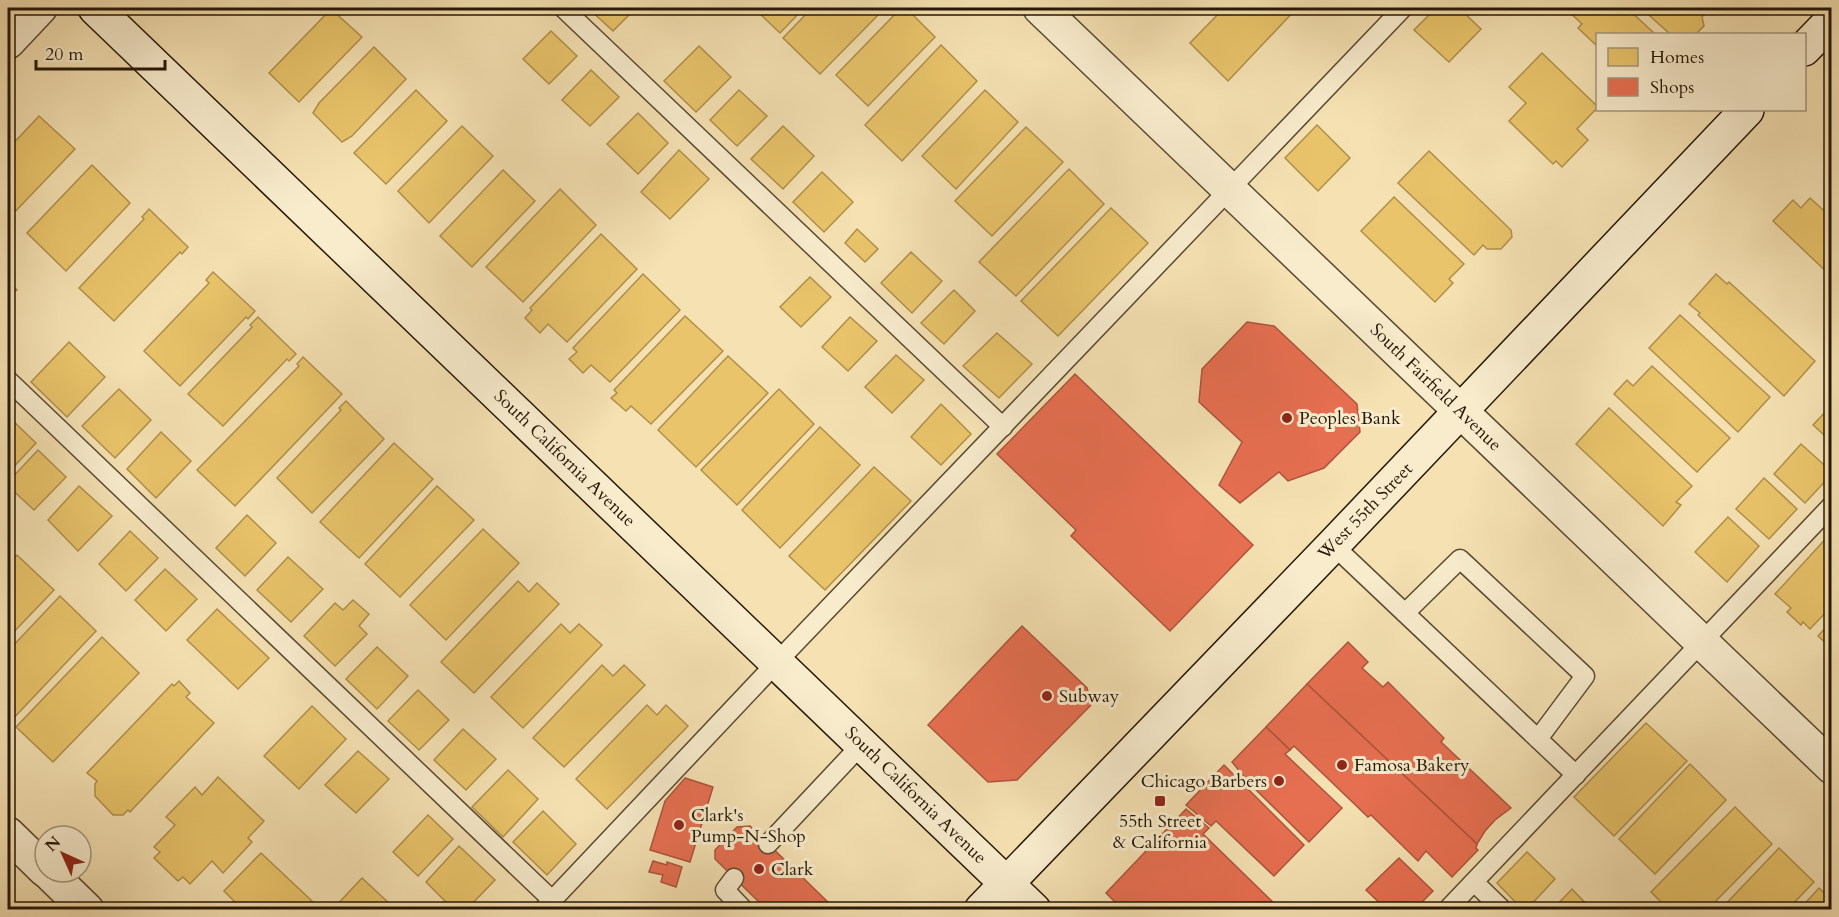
<svg xmlns="http://www.w3.org/2000/svg" width="1839" height="917" font-family="Cardo,serif">
<style>
.homes{fill:#e9c46a;stroke:#ae904b;stroke-width:1.5}
.shops{fill:#e76f51;stroke:#ad553a;stroke-width:1.5}
.lines{fill:none;stroke-linecap:round;stroke-linejoin:round}
.lane-casing{stroke:#594a30;stroke-width:21}
.street-casing{stroke:#594a30;stroke-width:36}
.secondary-casing{stroke:#251704;stroke-width:36}
.lane{stroke:#f8eccd;stroke-width:18}
.street{stroke:#f8eccd;stroke-width:33}
.secondary{stroke:#f8eccd;stroke-width:33}
.poi-dot{fill:#8f2418;stroke:#f8eccd;stroke-width:2}
.labels{text-anchor:middle;stroke-width:6;stroke-linejoin:round;paint-order:stroke}
.street-label{font-size:18px;fill:#251704;stroke:#f8eccd}
.poi-label{font-size:18px;fill:#251704;stroke:#f8eccd;text-anchor:start}
</style>
<rect width="100%" height="100%" fill="#f5e1b2"/>
<filter id="stains"><feTurbulence type="fractalNoise" baseFrequency=".00333" numOctaves="4"/><feColorMatrix values="0 0 0 0 .2 0 0 0 0 .09 0 0 0 0 .02 0 0 0 .5 -.17"/></filter>
<radialGradient id="worn" r=".72"><stop offset=".6" stop-color="#630" stop-opacity="0"/><stop offset="1" stop-color="#630" stop-opacity=".3"/></radialGradient>
<!-- homes -->
<g class="homes">
<polygon points="588,8 636,8 613,31"/>
<polygon points="754,8 804,8 780,33"/>
<polygon points="812,8 885,8 820,74 783,38"/>
<polygon points="901,8 906,8 935,37 868,106 836,75"/>
<polygon points="1224,8 1297,8 1228,81 1190,43"/>
<polygon points="1436,8 1459,8 1481,29 1449,62 1414,30"/>
<polygon points="1565,8 1627,8 1655,34 1598,34 1598,47 1578,28 1582,24"/>
<polygon points="1641,8 1711,8 1702,17 1704,26 1696,34 1670,34"/>
<polygon points="331,9 362,37 299,102 269,73"/>
<polygon points="551,31 577,56 549,84 523,59"/>
<polygon points="941,45 977,81 902,161 865,125"/>
<polygon points="699,46 731,77 696,112 664,81"/>
<polygon points="374,47 406,79 352,136 342,142 313,113 319,103"/>
<polygon points="1542,53 1598,107 1577,129 1588,140 1562,167 1556,161 1553,164 1509,121 1526,103 1509,87"/>
<polygon points="591,70 619,97 590,126 562,100"/>
<polygon points="416,90 447,121 386,184 354,153"/>
<polygon points="739,90 767,116 737,146 710,120"/>
<polygon points="985,90 1018,122 956,189 922,156"/>
<polygon points="638,113 668,143 638,174 607,144"/>
<polygon points="39,116 75,149 10,217 8,215 8,149"/>
<polygon points="1317,125 1350,158 1318,191 1285,158"/>
<polygon points="462,126 493,156 429,223 398,191"/>
<polygon points="783,126 814,156 783,189 751,159"/>
<polygon points="1026,127 1063,162 992,236 955,201"/>
<polygon points="679,150 709,179 670,219 641,192"/>
<polygon points="1429,151 1511,230 1512,237 1501,249 1487,249 1483,245 1474,255 1398,183"/>
<polygon points="92,165 130,203 66,271 27,233"/>
<polygon points="1069,169 1104,204 1016,296 979,262"/>
<polygon points="503,170 535,201 472,267 440,236"/>
<polygon points="822,172 853,202 824,232 793,202"/>
<polygon points="560,189 596,225 523,302 486,267"/>
<polygon points="1394,197 1464,264 1449,279 1453,283 1435,302 1361,231"/>
<polygon points="1810,198 1832,218 1832,277 1773,221 1793,200 1801,208"/>
<polygon points="1111,208 1148,243 1058,336 1021,301"/>
<polygon points="149,209 188,247 182,254 180,252 114,321 79,288 144,219 142,217"/>
<polygon points="857,229 878,249 865,262 845,243"/>
<polygon points="601,234 637,269 567,342 548,324 540,333 525,318 532,310 530,308"/>
<polygon points="911,252 942,281 912,313 881,283"/>
<polygon points="213,272 255,311 248,319 246,317 180,386 144,351 209,283 206,280"/>
<polygon points="643,274 680,310 610,382 591,365 583,373 569,359 577,352 573,348"/>
<polygon points="1716,274 1727,284 1729,282 1815,361 1784,396 1698,315 1700,313 1689,304"/>
<polygon points="810,277 831,297 801,327 780,307"/>
<polygon points="11,284 17,290 11,295 14,299 8,306 8,288"/>
<polygon points="954,290 975,311 944,344 921,323"/>
<polygon points="1680,315 1770,397 1738,432 1649,348"/>
<polygon points="685,316 723,351 651,424 631,406 626,411 611,398 617,393 614,390"/>
<polygon points="258,317 296,354 289,361 287,359 223,426 188,394 252,327 250,325"/>
<polygon points="850,317 877,341 848,371 822,347"/>
<polygon points="997,333 1032,364 999,398 963,366"/>
<polygon points="69,342 105,377 67,417 31,382"/>
<polygon points="896,355 924,380 892,413 865,387"/>
<polygon points="728,356 768,393 696,467 658,430"/>
<polygon points="303,357 342,394 235,506 197,470 299,366 297,364"/>
<polygon points="1652,366 1730,438 1697,472 1614,394 1627,380 1633,386"/>
<polygon points="119,389 151,420 115,458 82,426"/>
<polygon points="779,389 814,424 737,505 701,470"/>
<polygon points="346,401 384,439 312,513 277,478 341,410 339,408"/>
<polygon points="941,404 971,434 941,465 911,437"/>
<polygon points="1832,405 1832,442 1813,425"/>
<polygon points="1609,408 1692,486 1676,502 1681,505 1663,526 1576,444"/>
<polygon points="8,416 36,443 8,473"/>
<polygon points="820,427 860,465 780,548 742,510"/>
<polygon points="161,432 191,461 156,498 127,469"/>
<polygon points="394,443 433,479 359,558 320,522"/>
<polygon points="1801,444 1832,472 1832,474 1805,503 1774,474"/>
<polygon points="38,450 66,477 34,510 8,486 8,482"/>
<polygon points="874,467 911,501 825,590 789,556"/>
<polygon points="1764,478 1797,509 1769,539 1736,509"/>
<polygon points="79,486 112,516 78,551 48,520"/>
<polygon points="437,486 474,520 400,597 365,564"/>
<polygon points="247,515 276,543 245,576 216,548"/>
<polygon points="1728,517 1759,546 1727,582 1695,552"/>
<polygon points="483,529 519,563 446,640 410,605"/>
<polygon points="130,531 158,558 126,591 99,564"/>
<polygon points="1832,532 1832,606 1810,629 1803,622 1801,625 1787,612 1791,608 1775,594"/>
<polygon points="17,555 54,590 8,638 8,565"/>
<polygon points="288,557 323,589 291,622 257,590"/>
<polygon points="165,569 197,599 166,631 135,600"/>
<polygon points="518,581 529,592 537,583 559,604 474,693 441,662"/>
<polygon points="60,596 96,631 10,722 8,720 8,651"/>
<polygon points="353,600 369,614 359,626 367,634 335,666 304,636 335,603 343,610"/>
<polygon points="217,609 269,658 238,689 187,640"/>
<polygon points="1832,621 1832,649 1818,636"/>
<polygon points="561,624 570,633 579,624 602,645 523,728 491,697"/>
<polygon points="102,637 139,673 53,762 16,727"/>
<polygon points="377,647 408,676 377,709 346,679"/>
<polygon points="602,665 613,676 624,665 645,685 564,767 533,738"/>
<polygon points="179,681 190,693 186,697 214,723 130,812 128,810 123,815 113,815 95,796 95,784 97,781 87,773 172,684 174,686"/>
<polygon points="418,690 449,720 419,750 388,721"/>
<polygon points="647,705 657,715 666,705 688,726 607,809 576,779"/>
<polygon points="312,706 346,739 299,789 264,756"/>
<polygon points="1646,723 1687,761 1614,836 1574,797"/>
<polygon points="463,729 496,759 466,790 434,760"/>
<polygon points="358,751 389,779 356,813 325,785"/>
<polygon points="1690,764 1726,800 1655,874 1619,839"/>
<polygon points="508,770 538,799 503,837 472,807"/>
<polygon points="218,777 264,821 248,838 252,842 223,873 212,861 190,884 183,877 178,881 154,858 160,852 154,847 175,825 166,817 195,787 202,795"/>
<polygon points="1735,807 1772,844 1707,910 1669,910 1651,892"/>
<polygon points="543,811 576,844 547,875 513,842"/>
<polygon points="428,815 453,839 418,876 393,852"/>
<polygon points="459,846 495,880 466,910 454,910 426,882"/>
<polygon points="1779,848 1814,882 1787,910 1720,910"/>
<polygon points="1527,852 1555,879 1526,910 1523,910 1497,883"/>
<polygon points="261,853 312,901 304,910 243,910 224,891"/>
<polygon points="362,878 391,905 387,910 332,910"/>
<polygon points="1819,888 1832,900 1832,910 1799,910"/>
<polygon points="1572,889 1592,910 1552,910"/>
</g>
<!-- shops -->
<g class="shops">
<polygon points="1247,322 1274,326 1357,404 1360,432 1324,468 1288,481 1279,472 1240,503 1219,485 1242,442 1199,402 1202,369"/>
<polygon points="1075,374 1253,545 1170,631 1071,536 1076,530 997,454"/>
<polygon points="1022,626 1087,688 1091,705 1017,780 988,782 928,725"/>
<polygon points="1348,642 1368,662 1362,668 1383,687 1388,682 1444,738 1441,742 1511,808 1495,820 1485,831 1477,844 1307,684"/>
<polygon points="1307,684 1477,844 1476,848 1478,850 1452,877 1426,851 1418,861 1371,815 1368,817 1294,746 1290,750 1266,727"/>
<polygon points="1266,727 1290,750 1285,754 1342,808 1309,842 1251,785 1232,762"/>
<polygon points="1224,765 1304,845 1274,876 1216,821 1211,826 1186,805"/>
<polygon points="685,778 713,787 690,862 650,850 665,801"/>
<polygon points="1186,809 1209,828 1203,834 1281,910 1123,910 1106,893"/>
<polygon points="750,826 836,910 767,910 715,859 715,850 737,827"/>
<polygon points="1399,858 1433,891 1414,910 1387,910 1366,890"/>
<polygon points="653,861 667,865 667,862 682,867 676,887 661,882 663,875 649,872"/>
</g>
<g class="lines">
<defs>
<g id="lane">
<polyline points="563,8 1003,427"/>
<polyline points="8,380 552,900"/>
<polyline points="1333,545 1576,775"/>
<polyline points="1405,613 1460,559 1585,676 1538,739"/>
<polyline points="768,844 862,744"/>
<polyline points="734,878 725,890 744,910"/>
<polyline points="1474,882 1503,910"/>
<polyline points="543,910 777,662 1403,8"/>
<polyline points="1447,910 1832,505"/>
</g>
<g id="street">
<polyline points="1040,8 1832,767"/>
<polyline points="8,42 40,8"/>
<polyline points="8,834 45,870"/>
<polyline points="48,872 87,910"/>
</g>
<g id="secondary">
<polyline points="95,8 1034,910"/>
<polyline points="1804,49 1832,20"/>
<polyline points="981,910 1333,545 1747,110"/>
</g>
</defs>
<!-- lane casing -->
<use href="#lane" class="lane-casing"/>
<!-- street casing -->
<use href="#street" class="street-casing"/>
<!-- secondary casing -->
<use href="#secondary" class="secondary-casing"/>
<!-- lane -->
<use href="#lane" class="lane"/>
<!-- street -->
<use href="#street" class="street"/>
<!-- secondary -->
<use href="#secondary" class="secondary"/>
</g>
<!-- markers -->
<g class="poi-dot">
<circle cx="1287" cy="418" r="6"/>
<circle cx="1047" cy="696" r="6"/>
<circle cx="1342" cy="765" r="6"/>
<circle cx="1279" cy="781" r="6"/>
<rect x="1154" y="795" width="12" height="12" rx="3"/>
<circle cx="679" cy="825" r="6"/>
<circle cx="759" cy="869" r="6"/>
</g>
<g class="labels">
<!-- street labels -->
<g class="street-label">
<text transform="translate(1436 387) rotate(44)" y="6">South Fairfield Avenue</text>
<text transform="translate(565 458) rotate(44)" y="6">South California Avenue</text>
<text transform="translate(1365 511) rotate(-46)" y="6">West 55th Street</text>
<text transform="translate(916 795) rotate(44)" y="6">South California Avenue</text>
</g>
<!-- poi labels -->
<g class="poi-label">
<text x="1299" y="424">Peoples Bank</text>
<text x="1059" y="702">Subway</text>
<text x="1354" y="771">Famosa Bakery</text>
<text x="1267" y="787" text-anchor="end">Chicago Barbers</text>
<text x="691" y="821">Clark's<tspan x="691" dy="21">Pump-N-Shop</tspan></text>
<text x="1160" y="827" text-anchor="middle">55th Street<tspan x="1160" dy="21">&amp; California</tspan></text>
<text x="771" y="875">Clark</text>
</g>
</g>
<!-- margin -->
<rect width="1839" height="917" fill="none" stroke="#f5e1b2" stroke-width="30"/>
<rect x="9" y="9" width="1821" height="899" fill="none" stroke="#251704" stroke-width="3"/>
<rect x="15" y="15" width="1809" height="887" fill="none" stroke="#251704" stroke-width="1.5"/>
<!-- legend -->
<rect x="1596" y="33" width="210" height="78" fill="#f8eccd" stroke="#a4977d" stroke-width="1.5"/>
<rect x="1608" y="48" width="30" height="18" fill="#e9c46a" stroke="#a4977d" stroke-width="1.5"/>
<text x="1650" y="63" font-size="18" fill="#251704">Homes</text>
<rect x="1608" y="78" width="30" height="18" fill="#e76f51" stroke="#a4977d" stroke-width="1.5"/>
<text x="1650" y="93" font-size="18" fill="#251704">Shops</text>
<!-- north arrow -->
<g transform="translate(63 854) rotate(315)"><circle r="28" fill="#f8eccd" stroke="#a4977d" stroke-width="1.5"/>
<path d="M0-4.5L10 22L0 15L-10 22Z" fill="#8f2418"/>
<text y="-9" font-size="16" font-weight="bold" text-anchor="middle" fill="#251704">N</text>
</g>
<!-- scale -->
<path d="M36 60v9h129v-9" fill="none" stroke="#251704" stroke-width="3"/>
<text x="45" y="60" font-size="18" fill="#251704" stroke="#f8eccd" stroke-width="4.5" paint-order="stroke">20 m</text>
<rect width="100%" height="100%" filter="url(#stains)"/>
<rect width="100%" height="100%" fill="url(#worn)"/>
</svg>
